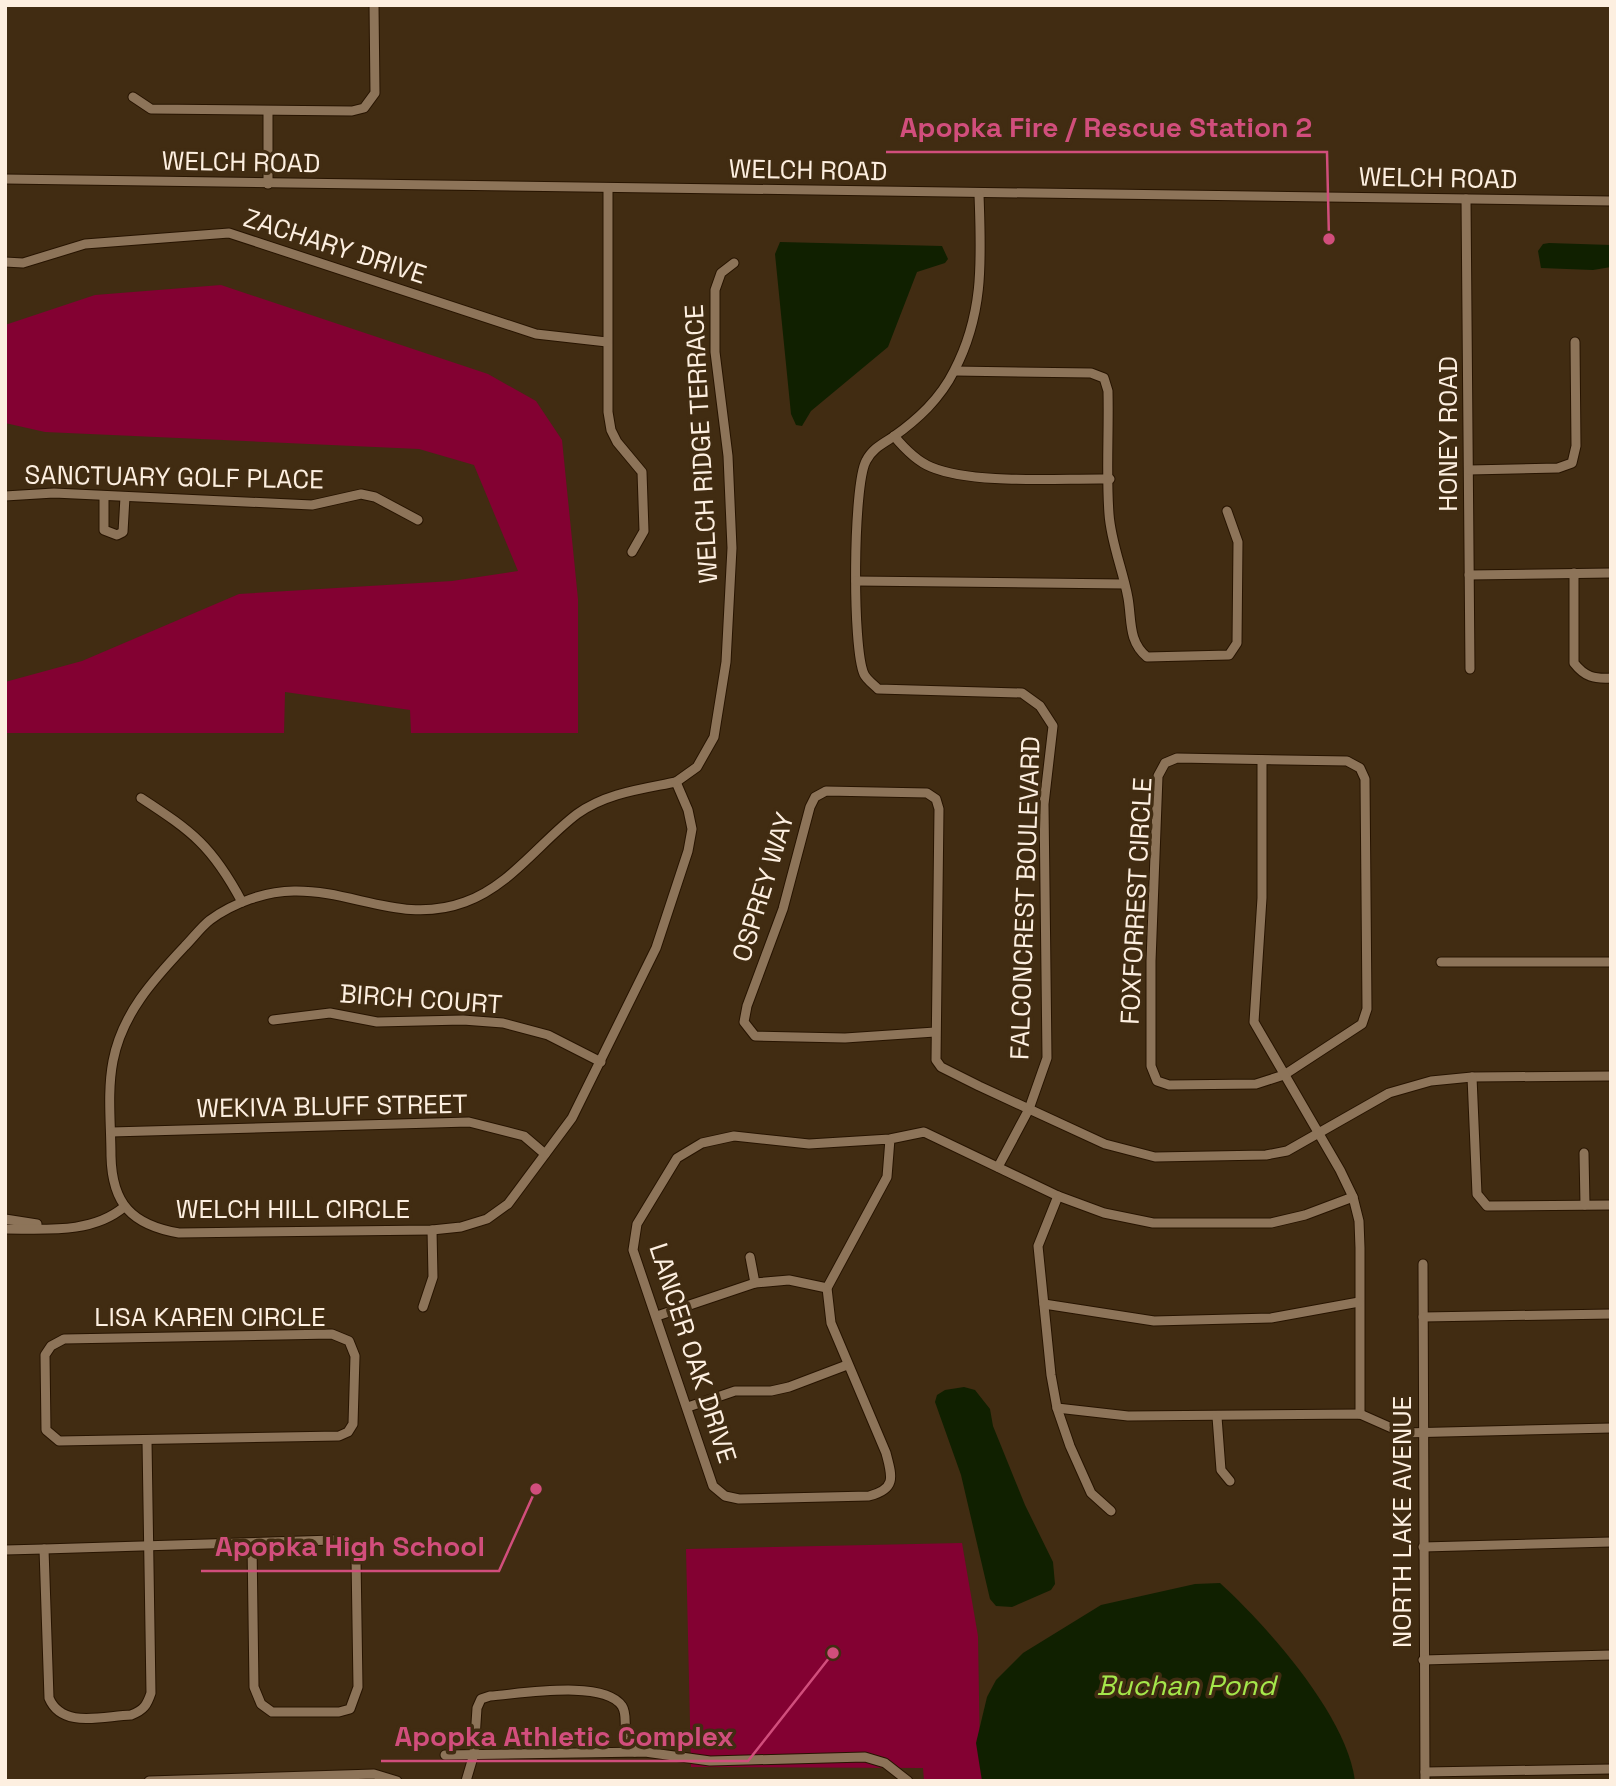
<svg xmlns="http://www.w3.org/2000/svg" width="1616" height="1786" font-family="'Space Grotesk',sans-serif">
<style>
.green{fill:#830132}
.water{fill:#102000}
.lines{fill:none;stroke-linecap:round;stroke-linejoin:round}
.minor-casing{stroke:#271400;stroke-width:11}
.minor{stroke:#8d7459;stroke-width:9}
.labels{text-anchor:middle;stroke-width:7;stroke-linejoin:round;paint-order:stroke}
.street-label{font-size:26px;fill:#fdefe0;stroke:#412c12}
.water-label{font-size:28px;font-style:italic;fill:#a5e74b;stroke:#412c12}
.leader{fill:none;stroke:#d14e7c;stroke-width:2.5}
.callout-dot{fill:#d14e7c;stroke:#412c12;stroke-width:2.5}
.callout-label{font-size:28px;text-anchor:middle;font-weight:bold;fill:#d14e7c;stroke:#412c12;stroke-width:7;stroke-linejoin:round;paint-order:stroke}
</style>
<rect width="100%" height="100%" fill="#412c12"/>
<!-- green -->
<g class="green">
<polygon points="221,285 488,374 536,401 562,440 578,599 578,733 411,733 410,710 285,692 284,733 5,733 5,682 82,661 239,594 452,581 518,571 474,465 419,449 45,432 5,423 5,325 95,295"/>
<polygon points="962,1543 978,1636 980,1756 1011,1781 924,1781 923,1768 691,1767 686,1549"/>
</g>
<!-- water -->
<g class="water">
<polygon points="780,242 942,246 948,259 945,263 917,272 888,347 811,411 802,426 796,425 791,414 775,254"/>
<polygon points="1549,243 1611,245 1611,267 1593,270 1541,268 1538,251 1543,244"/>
<polygon points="964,1387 975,1390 990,1409 993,1426 1025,1505 1053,1562 1055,1584 1051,1590 1012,1607 996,1606 990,1599 961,1475 935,1402 937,1395 945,1390"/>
<path d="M1220,1583C1268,1627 1347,1716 1355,1781H982L976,1743L987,1697L996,1680L1023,1653L1101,1605L1195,1584Z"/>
</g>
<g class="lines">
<defs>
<g id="minor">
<polyline points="133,97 151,109 352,111 364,108 375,93 374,5"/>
<polyline points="5,179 1611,201"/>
<polyline points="268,184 268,111"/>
<polyline points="608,188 608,412 611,430 617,442 642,472 644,531 632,552"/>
<path d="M979,194C981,257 985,312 954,371C940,399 918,419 893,437C882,444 872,449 866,461C853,485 852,648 864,674C866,679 874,685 878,689L1022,693L1040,706L1053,726L1044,804L1047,1058L1029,1109L998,1167"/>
<polyline points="1466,199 1470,669"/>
<polyline points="5,262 23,263 85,244 229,233 536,334 607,342"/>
<path d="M955,371L1091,373L1104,378L1108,391C1109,432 1106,474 1109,514C1111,543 1123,570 1128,598C1132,621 1128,641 1147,657L1229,655L1237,643L1238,542L1227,511"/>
<path d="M894,436C904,448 916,461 931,467C974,485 1061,478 1110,479"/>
<polyline points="1469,470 1558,468 1572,463 1576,446 1575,342"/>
<polyline points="5,496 54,493 312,505 361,494 375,497 418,520"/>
<polyline points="104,496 104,530 117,535 123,532 125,497"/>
<path d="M1574,573V663C1585,677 1594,679 1611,678"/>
<polyline points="1469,575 1611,573"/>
<polyline points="856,581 1124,584"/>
<polygon points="1177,758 1347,761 1360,768 1365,779 1367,1009 1362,1024 1284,1075 1256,1084 1169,1085 1157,1081 1151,1066 1151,961 1158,776 1165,763"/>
<polyline points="1262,760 1262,898 1254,1022 1340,1170 1353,1197 1359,1221 1360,1248 1360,1414"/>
<path d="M676,782L688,810L692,829L688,851L656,948L572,1118L508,1204L487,1219L461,1227L432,1230L179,1233C132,1225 112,1204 111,1156C111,1125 107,1092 113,1061C122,1014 153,980 185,946C193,938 201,927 210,920C233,903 266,891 294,891C354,890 403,925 465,902C510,886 540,842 577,814C606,793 642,789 676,782Z"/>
<polyline points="676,782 697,767 714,737 726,662 732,548 728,456 715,352 715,290 721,273 734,263"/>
<path d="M141,798C193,832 212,846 242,902"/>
<polyline points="1441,962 1611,962"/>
<polyline points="273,1020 330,1013 377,1022 463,1020 503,1023 548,1035 601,1062"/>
<polyline points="935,1032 845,1038 755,1036 744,1022 747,1006 783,909 810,807 815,797 826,791 927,793 936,799 939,809 936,1060 941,1067 979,1086 1105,1144 1155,1157 1266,1155 1287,1151 1389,1093 1431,1081 1472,1077 1611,1076"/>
<polyline points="1472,1077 1477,1194 1487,1206 1611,1205"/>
<polyline points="111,1132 469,1122 524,1136 545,1154"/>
<path d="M890,1139L887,1177L827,1288L831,1323L886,1453C892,1476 897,1489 869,1496L739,1499L725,1496L713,1486L633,1250L637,1224L677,1158L702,1143L734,1136L809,1144L890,1139L924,1132L1058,1196L1104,1213L1153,1223H1271L1305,1215L1353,1197"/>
<polyline points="1584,1153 1585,1205"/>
<polyline points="1058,1196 1038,1246 1051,1375 1057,1408 1070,1446 1091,1493 1111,1511"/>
<polyline points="5,1219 37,1224"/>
<path d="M5,1229C45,1229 92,1234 124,1207"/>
<polyline points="750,1257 755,1283"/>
<polyline points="1423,1264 1425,1781"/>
<polyline points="1044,1304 1154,1321 1271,1318 1359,1302"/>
<polyline points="423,1307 433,1277 432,1230"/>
<polyline points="657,1316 755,1283 789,1280 827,1288"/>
<polyline points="1423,1317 1611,1314"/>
<polygon points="332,1334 349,1341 355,1356 353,1424 348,1432 339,1436 59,1441 46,1430 45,1355 51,1346 64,1339"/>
<polyline points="688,1407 735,1391 771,1391 789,1387 847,1365"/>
<polyline points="1057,1408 1128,1416 1360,1414 1403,1433 1611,1428"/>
<polyline points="1217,1417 1221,1470 1230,1481"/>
<polyline points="1423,1547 1611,1542"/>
<path d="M44,1549L49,1698C62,1729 102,1716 131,1715C144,1710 147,1705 151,1693L147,1441"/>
<polyline points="5,1550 44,1549 333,1540 347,1546 356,1558 358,1687 350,1709 339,1712 272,1712 261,1704 254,1687 252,1543"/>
<polyline points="1423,1660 1611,1655"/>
<polyline points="445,1755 645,1752 710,1761 865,1757 885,1763 908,1781"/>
<polyline points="1425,1772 1611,1769"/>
<polyline points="149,1781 374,1774 397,1781"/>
<path d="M466,1781L474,1754L477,1708L481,1699L490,1696C520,1694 604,1679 622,1706C627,1714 624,1723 626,1732C628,1739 632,1746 635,1752"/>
</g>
</defs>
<!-- minor casing -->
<use href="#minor" class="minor-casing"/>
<!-- minor -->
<use href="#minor" class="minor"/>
</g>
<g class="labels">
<!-- street labels -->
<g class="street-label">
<text transform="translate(241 162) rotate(1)" y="9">WELCH ROAD</text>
<text transform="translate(808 170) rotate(1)" y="9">WELCH ROAD</text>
<text transform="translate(1438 178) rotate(1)" y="9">WELCH ROAD</text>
<text transform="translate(335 246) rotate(18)" y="9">ZACHARY DRIVE</text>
<text transform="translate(1448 434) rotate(-90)" y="9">HONEY ROAD</text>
<text transform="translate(701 444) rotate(-93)" y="9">WELCH RIDGE TERRACE</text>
<text transform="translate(174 477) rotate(1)" y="9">SANCTUARY GOLF PLACE</text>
<text transform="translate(763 887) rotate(-73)" y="9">OSPREY WAY</text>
<text transform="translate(1025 898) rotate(-88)" y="9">FALCONCREST BOULEVARD</text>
<text transform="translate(1136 901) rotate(-87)" y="9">FOXFORREST CIRCLE</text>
<text transform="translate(421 999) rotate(4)" y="9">BIRCH COURT</text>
<text transform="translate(332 1106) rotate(-1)" y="9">WEKIVA BLUFF STREET</text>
<text x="293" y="1218">WELCH HILL CIRCLE</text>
<text x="210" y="1326">LISA KAREN CIRCLE</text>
<text transform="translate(693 1353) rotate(72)" y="9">LANCER OAK DRIVE</text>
<text transform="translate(1402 1522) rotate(-90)" y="9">NORTH LAKE AVENUE</text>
</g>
<!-- water labels -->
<g class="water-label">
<text x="1186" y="1695">Buchan Pond</text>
</g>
</g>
<!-- callouts -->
<path class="leader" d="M1329 239L1327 152H886M536 1489L499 1571H201M833 1653L748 1761H381"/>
<g class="callout-dot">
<circle cx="1329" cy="239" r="7"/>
<circle cx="536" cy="1489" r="7"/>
<circle cx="833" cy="1653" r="7"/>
</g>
<g class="callout-label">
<text x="1106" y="137">Apopka Fire / Rescue Station 2</text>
<text x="350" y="1556">Apopka High School</text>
<text x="564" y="1746">Apopka Athletic Complex</text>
</g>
<!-- border -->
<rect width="1616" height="1786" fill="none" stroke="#fdefe0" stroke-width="14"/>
</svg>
